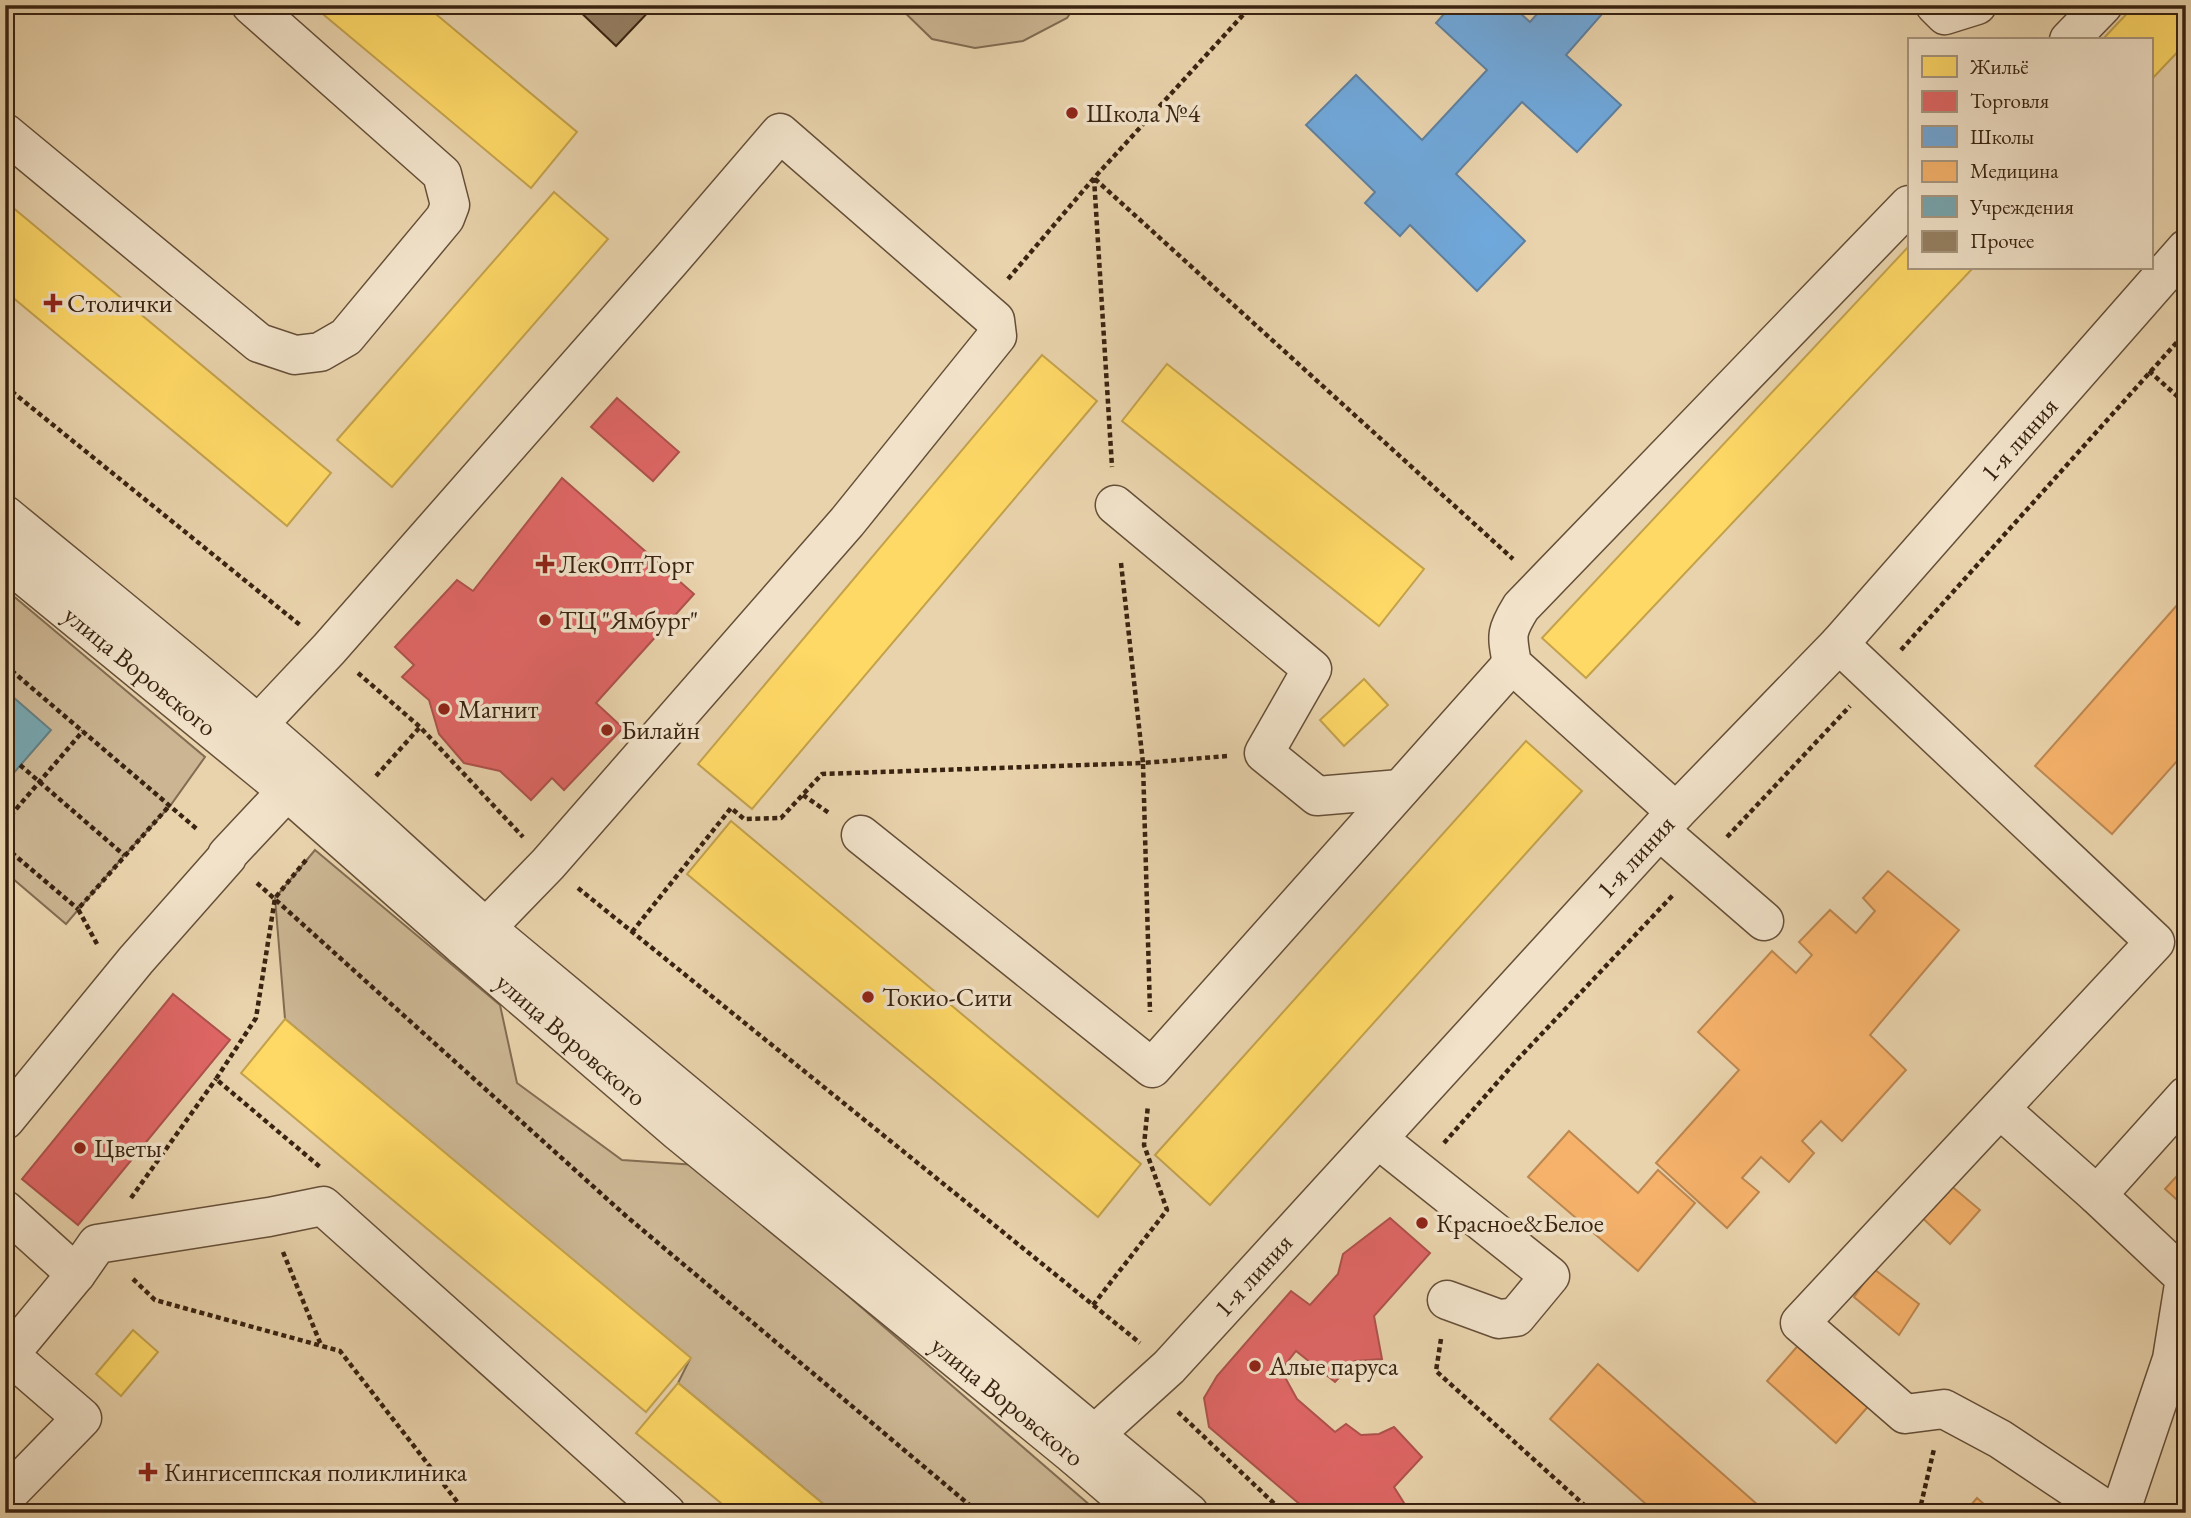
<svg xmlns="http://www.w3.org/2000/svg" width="2191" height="1518" font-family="'EB Garamond',serif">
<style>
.green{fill:#cbb592;stroke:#826c52;stroke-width:2}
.homes{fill:#ffd966;stroke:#c4a24c;stroke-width:2}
.shops{fill:#e06666;stroke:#ae524c;stroke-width:2}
.schools{fill:#6fa8dc;stroke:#5f809f;stroke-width:2}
.health{fill:#f6b26b;stroke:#bd8750;stroke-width:2}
.public{fill:#76a5af;stroke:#647e80;stroke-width:2}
.building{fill:#957f62;stroke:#392311;stroke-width:2}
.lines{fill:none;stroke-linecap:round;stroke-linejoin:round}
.minor-casing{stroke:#654f38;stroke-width:41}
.path{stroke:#392311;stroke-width:4.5;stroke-dasharray:5 3.5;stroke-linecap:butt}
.minor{stroke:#f1e2c9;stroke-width:38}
.poi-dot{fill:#8f2418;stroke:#f1e2c9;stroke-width:2.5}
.labels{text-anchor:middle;stroke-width:7;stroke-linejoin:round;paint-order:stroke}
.poi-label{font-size:26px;fill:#392311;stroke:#f1e2c9;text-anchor:start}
.street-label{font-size:26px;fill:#392311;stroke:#f1e2c9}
</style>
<rect width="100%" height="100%" fill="#e9d3ac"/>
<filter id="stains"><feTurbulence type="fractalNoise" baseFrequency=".00286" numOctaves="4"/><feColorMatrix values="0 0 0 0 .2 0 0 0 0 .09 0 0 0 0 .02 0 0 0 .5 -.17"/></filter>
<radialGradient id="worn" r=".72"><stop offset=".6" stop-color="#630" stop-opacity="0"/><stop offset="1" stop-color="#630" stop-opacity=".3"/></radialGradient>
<!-- green -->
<g class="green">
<polygon points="897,5 1076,5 1067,18 1023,41 975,48 932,39"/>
<polygon points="5,589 205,757 170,806 124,856 66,924 5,872"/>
<polygon points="315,850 500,1005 517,1083 622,1160 697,1165 1099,1513 834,1513 678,1383 690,1359 285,1019 275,898"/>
</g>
<!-- homes -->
<g class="homes">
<polygon points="312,5 425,5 577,132 531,188"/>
<polygon points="2135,5 2186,5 2186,43 2151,80 2151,40 2102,40"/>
<polygon points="554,192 608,239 392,487 337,440"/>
<polygon points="5,201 331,473 287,526 5,291"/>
<polygon points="1909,246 1909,268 1973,268 1586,678 1542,638"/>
<polygon points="1042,355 1097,401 752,809 698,764"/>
<polygon points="1167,364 1424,569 1379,626 1122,421"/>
<polygon points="1364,679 1388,705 1344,746 1320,720"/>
<polygon points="1526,741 1582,791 1210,1205 1155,1155"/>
<polygon points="731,821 1141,1164 1098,1217 687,874"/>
<polygon points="285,1019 691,1358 646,1412 241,1073"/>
<polygon points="133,1330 158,1352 121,1396 96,1374"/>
<polygon points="678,1383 834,1513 733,1513 636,1433"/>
</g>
<!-- shops -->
<g class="shops">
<polygon points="617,398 679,452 653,481 591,427"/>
<polygon points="562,478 694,594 596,703 623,728 564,790 552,778 531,800 500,771 464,763 439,734 429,700 402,677 414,665 395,647 457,580 473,591"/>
<polygon points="173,994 230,1040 78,1225 22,1179"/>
<polygon points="1390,1218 1430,1253 1374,1316 1382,1359 1355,1361 1335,1382 1296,1351 1281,1370 1297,1399 1335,1432 1346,1424 1361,1435 1379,1434 1394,1427 1422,1457 1394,1487 1404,1503 1395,1513 1310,1513 1209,1427 1204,1398 1217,1376 1291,1291 1310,1305 1338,1274 1343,1254"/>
</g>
<!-- schools -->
<polygon class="schools" points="1452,5 1511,5 1530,22 1545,5 1610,5 1566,55 1621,105 1577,152 1522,102 1456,174 1525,241 1477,291 1410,225 1400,236 1365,203 1375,192 1306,125 1356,75 1422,140 1487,70 1436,23"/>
<!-- health -->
<g class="health">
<polygon points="2186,595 2186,751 2112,834 2035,766"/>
<polygon points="1888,871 1959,930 1870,1035 1906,1070 1842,1141 1821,1121 1802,1141 1814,1153 1789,1182 1761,1157 1742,1178 1759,1192 1727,1228 1656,1163 1739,1070 1698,1032 1772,951 1796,973 1812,955 1799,942 1830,910 1856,933 1875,911 1863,898"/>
<polygon points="1569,1131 1638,1193 1658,1170 1695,1203 1638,1271 1528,1177"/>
<polygon points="2186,1166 2186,1208 2165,1189"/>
<polygon points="1943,1179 1980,1210 1950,1244 1916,1212"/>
<polygon points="1874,1269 1919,1304 1899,1335 1854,1297"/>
<polygon points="1802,1341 1872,1402 1836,1443 1767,1381"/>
<polygon points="1598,1364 1767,1513 1656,1513 1550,1419"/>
<polygon points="1977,1498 1994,1513 1964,1513"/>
</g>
<!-- public -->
<polygon class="public" points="5,690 51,730 5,783"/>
<!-- building -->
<polygon class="building" points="573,5 655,5 616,46"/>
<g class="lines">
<defs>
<g id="minor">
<polyline points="1935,5 1945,15 1977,5"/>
<polyline points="2069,40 2103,5"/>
<polyline points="5,133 259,343 295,355 320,352 346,337 445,218 450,205 442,174 251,5"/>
<polyline points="1115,505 1312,669 1264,753 1317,796 1400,789"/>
<path d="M5,515C90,585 176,654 260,726C337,791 410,861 486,928L1189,1513"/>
<path id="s1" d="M5,560L287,791L464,947L679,1132L1076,1457L1141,1513"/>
<polyline points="1839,644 2155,942 1800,1323 1905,1414 1944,1409 2000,1439 2111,1513"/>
<polyline points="236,748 329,649 671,260 780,133 995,320 997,336 847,522 548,864 486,928 464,947"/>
<path d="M1676,812L1512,664C1507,635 1505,633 1521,607L1909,205"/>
<polyline points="1660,831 1764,921"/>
<polyline points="861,835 1152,1068 1512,664"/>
<polyline points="2000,1109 2097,1195"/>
<polyline points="5,1120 136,960 227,857 227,855 287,791"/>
<polyline points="1378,1139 1550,1276 1516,1317 1499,1319 1447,1300"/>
<polyline points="5,1210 76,1274 97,1244 269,1217 323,1206 666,1513"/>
<polyline points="5,1352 9,1355 76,1274"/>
<path id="s2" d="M1076,1457L1094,1435L1169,1367L1676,812L1839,644L2186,249"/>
<polyline points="5,1497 82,1418 9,1355"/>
<polyline points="2120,1513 2172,1359 2185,1278 2097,1195 2186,1096"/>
</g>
</defs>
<!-- minor casing -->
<use href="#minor" class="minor-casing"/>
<!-- path -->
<g class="path">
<polyline points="1094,178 1112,467"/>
<polyline points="1095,179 1513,559"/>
<polyline points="1008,279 1094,178 1252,5"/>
<polyline points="2149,371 2186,404"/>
<polyline points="5,386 300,625"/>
<polyline points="1121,563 1143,763 1227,756"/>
<polyline points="1901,650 2186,332"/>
<polyline points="5,665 198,830"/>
<polyline points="358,673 420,727 523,837"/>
<polyline points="20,765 124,855"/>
<polyline points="376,776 420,727"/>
<polyline points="803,795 829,813"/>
<polyline points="5,822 83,731"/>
<polyline points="1727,837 1850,706"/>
<polyline points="5,847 78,909"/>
<polyline points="306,860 275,898 256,1018 216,1079 320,1167"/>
<polyline points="257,883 626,1216 979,1513"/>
<polyline points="578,888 1140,1343"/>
<polyline points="632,932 731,808 744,819 781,818 822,774 1143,763 1150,1012"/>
<polyline points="97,944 78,909 170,805"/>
<polyline points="1444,1143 1517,1060 1673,895"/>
<polyline points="131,1198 216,1079"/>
<polyline points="283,1252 321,1345"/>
<polyline points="133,1279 155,1300 340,1351 466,1513"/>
<polyline points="1093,1305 1167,1210 1144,1145 1148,1105"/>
<polyline points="1441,1339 1436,1371 1593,1513"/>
<polyline points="1178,1412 1284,1513"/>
<polyline points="1919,1513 1934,1449"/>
</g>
<!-- minor -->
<use href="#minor" class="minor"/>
</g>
<!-- markers -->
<g class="poi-dot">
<circle cx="1072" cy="113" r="7"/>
<path d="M49.5 292.5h7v7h7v7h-7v7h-7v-7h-7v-7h7z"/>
<path d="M541.5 553.5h7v7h7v7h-7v7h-7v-7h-7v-7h7z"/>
<circle cx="545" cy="620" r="7"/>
<circle cx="444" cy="709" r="7"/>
<circle cx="607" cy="730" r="7"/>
<circle cx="868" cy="997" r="7"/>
<circle cx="80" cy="1148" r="7"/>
<circle cx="1422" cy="1223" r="7"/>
<circle cx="1255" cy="1366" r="7"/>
<path d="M144.5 1461.5h7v7h7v7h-7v7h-7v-7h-7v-7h7z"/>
</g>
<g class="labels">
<!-- poi labels -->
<g class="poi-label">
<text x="1086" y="122">Школа №4</text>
<text x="67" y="312">Столички</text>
<text x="559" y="573">ЛекОптТорг</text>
<text x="559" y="629">ТЦ "Ямбург"</text>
<text x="458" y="718">Магнит</text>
<text x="621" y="739">Билайн</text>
<text x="882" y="1006">Токио-Сити</text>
<text x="94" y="1157">Цветы</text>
<text x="1436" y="1232">Красное&amp;Белое</text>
<text x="1269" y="1375">Алые паруса</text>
<text x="164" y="1481">Кингисеппская поликлиника</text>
</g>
<!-- street labels -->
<g class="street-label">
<text dy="9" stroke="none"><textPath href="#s2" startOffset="1388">1-я линия</textPath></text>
<text dy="9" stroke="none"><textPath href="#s1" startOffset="175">улица Воровского</textPath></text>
<text dy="9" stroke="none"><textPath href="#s2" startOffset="821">1-я линия</textPath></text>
<text dy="9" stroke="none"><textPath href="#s1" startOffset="742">улица Воровского</textPath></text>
<text dy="9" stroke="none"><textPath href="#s2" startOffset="254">1-я линия</textPath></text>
<text dy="9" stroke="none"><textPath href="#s1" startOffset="1309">улица Воровского</textPath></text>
</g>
</g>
<!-- margin -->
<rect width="2191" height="1518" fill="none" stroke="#e9d3ac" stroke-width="28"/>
<rect x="7" y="7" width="2177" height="1504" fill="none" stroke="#392311" stroke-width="3.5"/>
<rect x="14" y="14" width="2163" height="1490" fill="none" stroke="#392311" stroke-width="2"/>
<!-- legend -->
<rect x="1908" y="38" width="245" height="231" fill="#f1e2c9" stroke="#a7967f" stroke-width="2"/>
<rect x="1922" y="56" width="35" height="21" fill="#ffd966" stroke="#a7967f" stroke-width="2"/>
<text x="1970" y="74" font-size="21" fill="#392311">Жильё</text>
<rect x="1922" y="91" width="35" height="21" fill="#e06666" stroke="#a7967f" stroke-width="2"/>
<text x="1970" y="108" font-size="21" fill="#392311">Торговля</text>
<rect x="1922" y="126" width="35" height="21" fill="#6fa8dc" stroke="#a7967f" stroke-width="2"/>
<text x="1970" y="144" font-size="21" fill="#392311">Школы</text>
<rect x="1922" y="161" width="35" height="21" fill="#f6b26b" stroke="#a7967f" stroke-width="2"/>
<text x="1970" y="178" font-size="21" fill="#392311">Медицина</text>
<rect x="1922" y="196" width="35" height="21" fill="#76a5af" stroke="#a7967f" stroke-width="2"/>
<text x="1970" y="214" font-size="21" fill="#392311">Учреждения</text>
<rect x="1922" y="231" width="35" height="21" fill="#957f62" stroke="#a7967f" stroke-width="2"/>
<text x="1970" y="248" font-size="21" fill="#392311">Прочее</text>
<rect width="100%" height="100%" filter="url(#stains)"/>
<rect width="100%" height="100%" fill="url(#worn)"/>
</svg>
